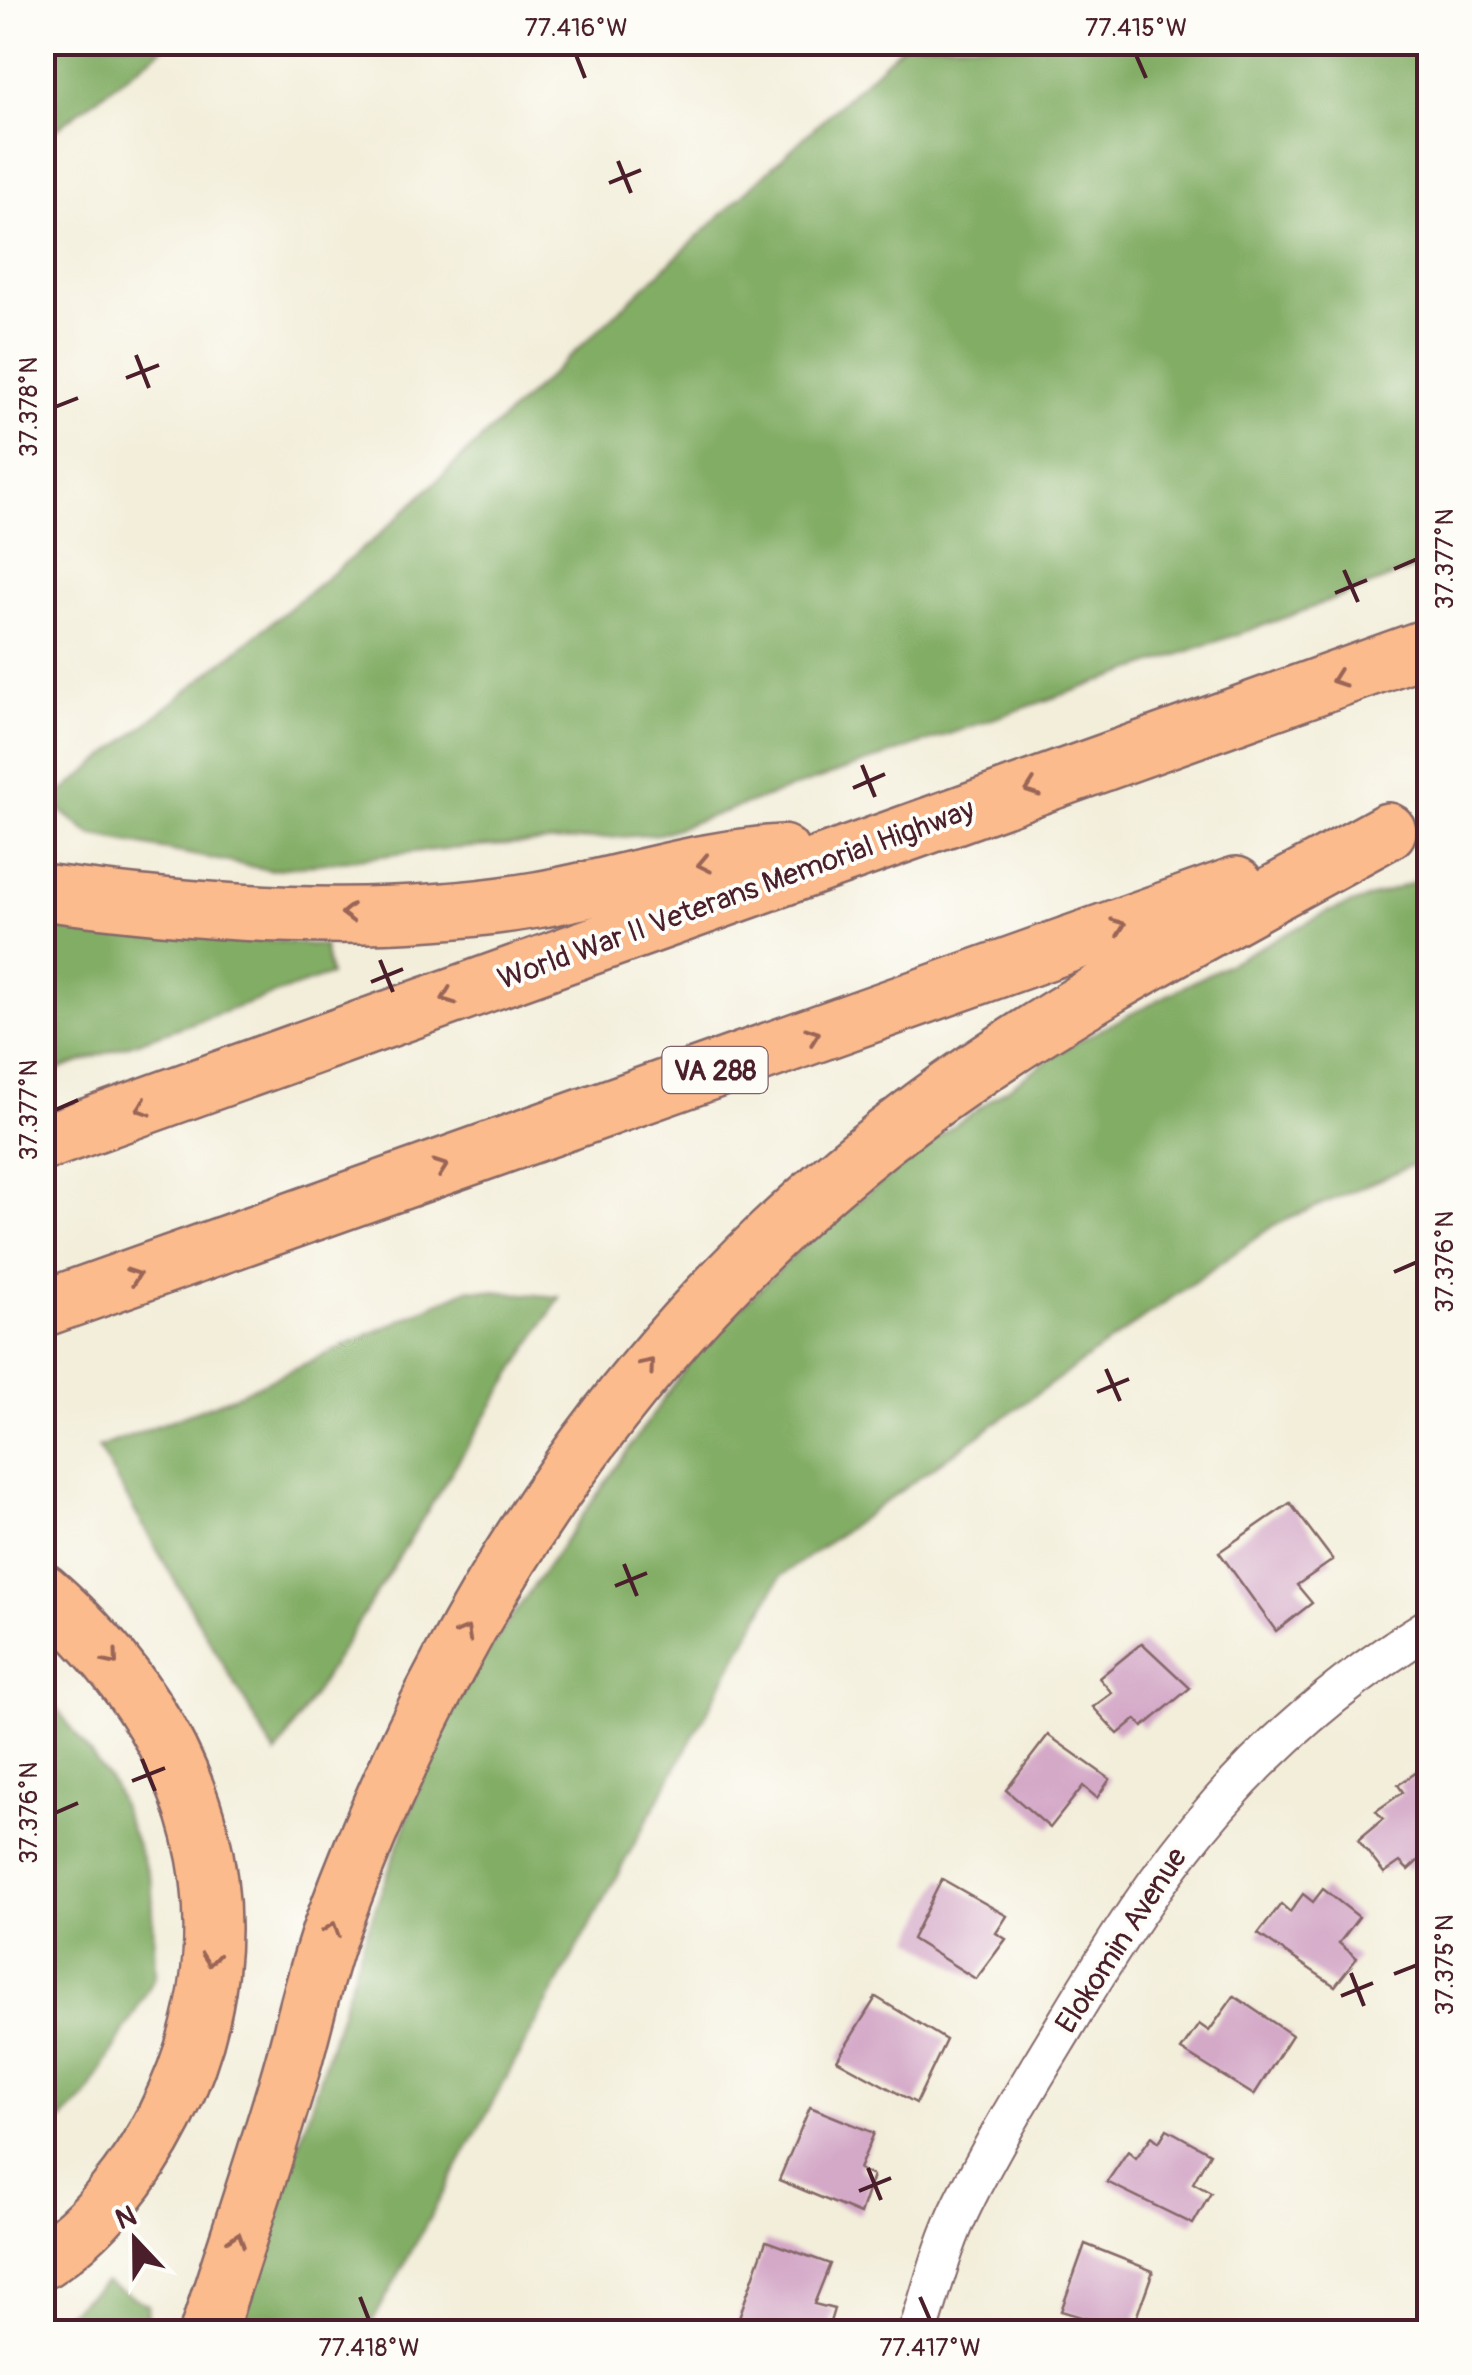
<svg xmlns="http://www.w3.org/2000/svg" width="1472" height="2375" font-family="Pangolin,sans-serif">
<style>
.forest{fill:#82ad65;stroke:#666648;stroke-width:2.5}
.building{fill:#d4a9c8}
.lines{fill:none;stroke-linecap:round;stroke-linejoin:round}
.street-casing{stroke:#856768;stroke-width:42}
.highway-casing{stroke:#856768;stroke-width:60}
.street{stroke:#fff;stroke-width:38}
.highway{stroke:#fbbb8c;stroke-width:55}
.oneway{stroke:#9a6557}
.ticks{fill:none;stroke:#4a1f2b;stroke-width:4}
.labels{text-anchor:middle;stroke-width:8;stroke-linejoin:round;paint-order:stroke}
.shield{fill:#fdfcf7;stroke:#806168;stroke-width:2.5}
.shield-label{font-size:28px;font-weight:bold;fill:#4a1f2b}
.street-label{font-size:30px;fill:#4a1f2b;stroke:#fdfcf7}
.neatline{fill:none;stroke:#4a1f2b;stroke-width:4}
.ticks-label{font-size:25px;text-anchor:middle;fill:#4a1f2b}
</style>
<rect width="100%" height="100%" fill="#fdfcf7"/>
<filter id="ink" filterUnits="userSpaceOnUse"><feTurbulence type="fractalNoise" baseFrequency=".01" numOctaves="2"/><feDisplacementMap in="SourceGraphic" scale="20" xChannelSelector="R" yChannelSelector="G"/><feConvolveMatrix kernelMatrix="1 2 1 2 8 2 1 2 1" color-interpolation-filters="sRGB"/></filter>
<filter id="wash" filterUnits="userSpaceOnUse"><feTurbulence type="fractalNoise" baseFrequency=".0048" numOctaves="4" result="noise"/><feDisplacementMap in="SourceGraphic" scale="40" xChannelSelector="R" yChannelSelector="G"/><feGaussianBlur stdDeviation="2.25" result="paint"/><feColorMatrix in="noise" values="0 0 0 0 0 0 0 0 0 0 0 0 0 0 0 0 0 1.4 0 .05"/><feComposite in="paint" operator="in"/></filter>
<g filter="url(#wash)">
<rect width="100%" height="100%" fill="#f3eeda"/>
<!-- forest -->
<g class="forest">
<polygon points="43,42 170,42 170,43 43,139"/>
<polygon points="905,43 1429,43 1429,563 1287,617 660,834 421,851 269,870 91,835 50,802 377,537"/>
<polygon points="1429,877 1429,1158 1274,1225 781,1576 367,2332 239,2332 366,1933 449,1707 697,1351 809,1240 945,1132 1065,1048 1328,912"/>
<polygon points="42,917 324,946 330,975 43,1075"/>
<polygon points="468,1289 560,1297 276,1755 98,1448 235,1396"/>
<polygon points="42,1688 113,1785 152,1883 155,1977 86,2097 43,2138"/>
<polygon points="105,2282 148,2305 145,2332 43,2332"/>
</g>
<g id="blocks">
<!-- building -->
<g class="building">
<polygon points="1290,1503 1333,1560 1297,1585 1312,1603 1276,1631 1219,1552"/>
<polygon points="1142,1643 1190,1688 1143,1727 1136,1719 1118,1734 1093,1707 1112,1693 1099,1678"/>
<polygon points="1048,1735 1110,1779 1097,1798 1083,1786 1050,1828 1006,1790"/>
<polygon points="1420,1770 1430,1781 1430,1850 1408,1870 1400,1862 1384,1873 1358,1840 1383,1819 1376,1811 1403,1792 1398,1785"/>
<polygon points="942,1879 1007,1916 996,1933 1006,1939 976,1979 912,1939"/>
<polygon points="1323,1889 1359,1917 1339,1943 1357,1958 1335,1986 1258,1934 1281,1904 1290,1912 1303,1894 1313,1902"/>
<polygon points="1234,1996 1292,2035 1254,2095 1181,2050 1199,2024 1209,2031"/>
<polygon points="876,1997 946,2040 916,2103 837,2060"/>
<polygon points="810,2107 874,2133 859,2169 873,2176 860,2214 779,2180"/>
<polygon points="1167,2129 1210,2153 1193,2183 1211,2193 1193,2224 1107,2182 1128,2151 1136,2158 1152,2136 1159,2142"/>
<polygon points="766,2241 830,2264 814,2304 834,2309 827,2332 768,2332 737,2323"/>
<polygon points="1085,2244 1153,2271 1131,2332 1061,2311"/>
</g>
</g>
</g>
<g filter="url(#ink)">
<use href="#blocks" fill-opacity="0" stroke="#856768" stroke-width="2.5"/>
<g class="lines">
<defs>
<path id="street" d="M918,2332C932,2289 943,2244 963,2204C992,2145 1027,2088 1061,2032C1164,1858 1254,1735 1430,1627"/>
<g id="highway">
<path d="M42,892C204,914 374,927 536,900C618,886 698,858 782,853"/>
<polyline points="42,1143 1430,646"/>
<polyline points="42,1309 1236,885"/>
<path d="M42,1591C201,1729 263,1922 165,2117C137,2172 95,2227 42,2261"/>
<path d="M208,2332C233,2253 260,2174 284,2094C302,2037 313,1977 334,1921C455,1594 642,1316 924,1107C1069,1000 1231,918 1388,831"/>
</g>
</defs>
<!-- street casing -->
<use href="#street" class="street-casing"/>
<!-- highway casing -->
<use href="#highway" class="highway-casing"/>
<!-- street -->
<use href="#street" class="street"/>
<!-- highway -->
<use href="#highway" class="highway"/>
</g>
<!-- one-way arrows -->
<defs><path id="oneway-chevron" d="M-2-3.5L2.5 0L-2 3.5" fill="none" stroke-width="1.6" stroke-linecap="round" stroke-linejoin="round" transform="scale(2.5)"/></defs>
<g class="oneway">
<use href="#oneway-chevron" transform="translate(1338 679) rotate(160)"/>
<use href="#oneway-chevron" transform="translate(1032 789) rotate(160)"/>
<use href="#oneway-chevron" transform="translate(704 864) rotate(168)"/>
<use href="#oneway-chevron" transform="translate(348 913) rotate(179)"/>
<use href="#oneway-chevron" transform="translate(1119 926) rotate(-20)"/>
<use href="#oneway-chevron" transform="translate(448 997) rotate(159)"/>
<use href="#oneway-chevron" transform="translate(813 1035) rotate(-20)"/>
<use href="#oneway-chevron" transform="translate(143 1108) rotate(161)"/>
<use href="#oneway-chevron" transform="translate(441 1167) rotate(-20)"/>
<use href="#oneway-chevron" transform="translate(134 1276) rotate(-20)"/>
<use href="#oneway-chevron" transform="translate(648 1365) rotate(-50)"/>
<use href="#oneway-chevron" transform="translate(465 1633) rotate(-61)"/>
<use href="#oneway-chevron" transform="translate(112 1659) rotate(50)"/>
<use href="#oneway-chevron" transform="translate(332 1929) rotate(-72)"/>
<use href="#oneway-chevron" transform="translate(210 1959) rotate(95)"/>
<use href="#oneway-chevron" transform="translate(237 2239) rotate(-72)"/>
</g>
</g>
<!-- ticks -->
<path class="ticks" d="M576,55L585,78M1136,55L1146,78M618,161L631,193M609,183L641,170M136,355L149,388M126,378L159,365M55,407L78,398M1394,569L1417,559M1344,570L1358,602M1335,593L1367,580M862,765L875,797M853,788L885,774M380,960L393,992M371,982L403,969M55,1110L78,1100M1394,1272L1417,1262M1106,1369L1120,1401M1097,1392L1129,1379M624,1564L637,1596M615,1586L647,1573M142,1759L155,1791M132,1781L165,1768M55,1813L78,1803M1351,1973L1364,2006M1394,1974L1417,1965M1341,1996L1373,1983M868,2168L881,2200M859,2191L891,2178M360,2297L369,2320M920,2297L930,2320"/>
<g class="labels">
<!-- shield labels -->
<rect class="shield" x="662.5" y="1047" width="105" height="46" rx="8"/>
<g class="shield-label">
<text x="715" y="1080">VA 288</text>
</g>
<!-- street labels -->
<g class="street-label">
<text transform="translate(736 894) rotate(-20)" y="10">World War II Veterans Memorial Highway</text>
<text transform="translate(1121 1940) rotate(-57)" y="10">Elokomin Avenue</text>
</g>
</g>
<!-- margin -->
<rect width="1472" height="2375" fill="none" stroke="#fdfcf7" stroke-width="110"/>
<!-- north arrow -->
<g transform="translate(135 2240) rotate(338)" stroke="#fdfcf7" stroke-width="8" paint-order="stroke">
<path d="M0-8L18 38L0 25L-18 38Z" fill="#4a1f2b"/>
<text y="-15" font-size="28" font-weight="bold" text-anchor="middle" fill="#4a1f2b">N</text>
</g>
<rect x="55" y="55" width="1362" height="2265" class="neatline"/>
<g class="ticks-label">
<text x="576" y="36">77.416°W</text>
<text x="1136" y="36">77.415°W</text>
<text transform="translate(28 407) rotate(-90)" y="9">37.378°N</text>
<text transform="translate(1444 559) rotate(-90)" y="9">37.377°N</text>
<text transform="translate(28 1110) rotate(-90)" y="9">37.377°N</text>
<text transform="translate(1444 1262) rotate(-90)" y="9">37.376°N</text>
<text transform="translate(28 1813) rotate(-90)" y="9">37.376°N</text>
<text transform="translate(1444 1965) rotate(-90)" y="9">37.375°N</text>
<text x="369" y="2356">77.418°W</text>
<text x="930" y="2356">77.417°W</text>
</g>
</svg>
